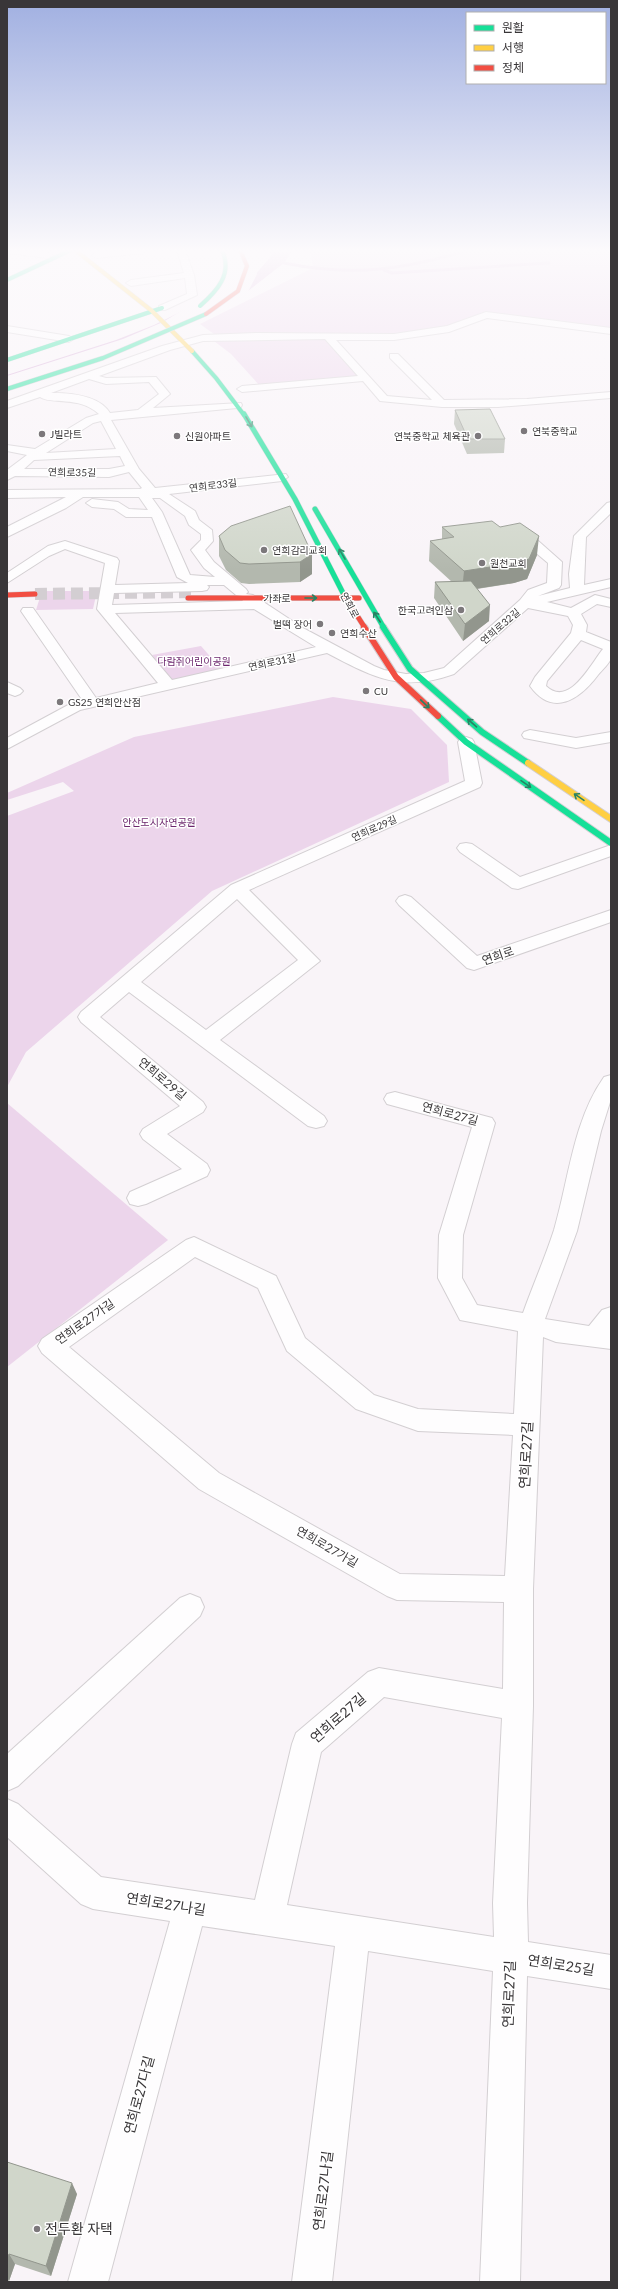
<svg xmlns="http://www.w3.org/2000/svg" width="618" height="2289" font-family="Lato,'Noto Sans KR',sans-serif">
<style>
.green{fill:#ecd5eb}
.water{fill:#d6abd6}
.pier{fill:#f9f4f8}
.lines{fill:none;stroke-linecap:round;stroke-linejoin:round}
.stream{stroke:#d6abd6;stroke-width:3}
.secondary-tunnel{stroke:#d3ced2;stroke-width:12;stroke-dasharray:12 6;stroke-linecap:butt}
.street-casing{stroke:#d3cfd2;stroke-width:2}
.fast-far2-casing{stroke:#d3cfd2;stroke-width:5}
.fast-far1-casing{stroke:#d3cfd2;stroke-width:6}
.fast-casing{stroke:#d3cfd2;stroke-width:8}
.slow-far1-casing{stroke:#d3cfd2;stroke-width:5}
.slow-casing{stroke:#d3cfd2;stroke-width:8}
.jam-far1-casing{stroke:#d3cfd2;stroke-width:6}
.jam-casing{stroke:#d3cfd2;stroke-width:8}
.street{fill:#fefdfe;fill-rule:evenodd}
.fast-far2{stroke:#16e098;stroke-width:4}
.fast-far1{stroke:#16e098;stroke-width:5}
.fast{stroke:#16e098;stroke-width:6}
.slow-far1{stroke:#ffcf43;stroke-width:4}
.slow{stroke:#ffcf43;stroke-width:6}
.jam-far1{stroke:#f24e42;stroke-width:5}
.jam{stroke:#f24e42;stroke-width:6}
.fast-bridge-casing{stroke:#cdc3cd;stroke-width:5;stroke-linecap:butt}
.jam-bridge-casing{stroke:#cdc3cd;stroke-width:5;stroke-linecap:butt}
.fast-bridge{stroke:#16e098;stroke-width:4}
.jam-bridge{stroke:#f24e42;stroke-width:4}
.wall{fill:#b3b8ae}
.shaded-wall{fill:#92968d}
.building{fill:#d0d6ca;stroke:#92968d}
.oneway{stroke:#298263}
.poi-dot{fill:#7c787b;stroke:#fff;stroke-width:1.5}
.labels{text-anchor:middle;stroke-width:3;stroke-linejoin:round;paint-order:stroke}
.far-poi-label{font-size:10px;fill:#393638;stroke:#fff;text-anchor:start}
.far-street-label{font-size:10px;fill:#393638;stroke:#fff}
.far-park-label{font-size:10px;fill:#6c266d;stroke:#fff}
.street-label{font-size:12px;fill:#393638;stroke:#fff}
.near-street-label{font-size:14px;fill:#393638;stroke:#fff}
.near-poi-label{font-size:14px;fill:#393638;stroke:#fff;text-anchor:start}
</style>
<rect width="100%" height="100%" fill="#f9f4f8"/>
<!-- green -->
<g class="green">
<polygon points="310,250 611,250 611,330 487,315 449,329 394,337 218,337 200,324 313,268"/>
<polygon points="302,337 327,339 359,376 260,386 231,354 214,341"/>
<polygon points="42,591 97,591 93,609 36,610"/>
<polygon points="201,646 222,670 172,680 152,655"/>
<polygon points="333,697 411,709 447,745 449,782 212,891 26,1052 7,1087 7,816 74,791 63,782 7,800 7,793 134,737"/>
<polygon points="7,1103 168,1240 7,1367"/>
</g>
<!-- water -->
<polygon class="water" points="269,250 293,250 284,263 235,301 7,394 7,375 116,340 154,325 255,275 272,255"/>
<!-- pier -->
<polygon class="pier" points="256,269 257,274 248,292 234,304 164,341 80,372 7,395 7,376 123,339 163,322 199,300 253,273"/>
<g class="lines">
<!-- stream -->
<g class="stream">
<path d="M284,263C353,277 402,270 469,250"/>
<polyline points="384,270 392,273 549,263"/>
</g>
<!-- secondary-tunnel -->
<polyline class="secondary-tunnel" points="35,594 194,592"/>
<defs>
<g id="street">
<path d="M7,250C17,250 45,248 52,255L48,258L7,253Z"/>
<polygon points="124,250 148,250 144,253 96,258 92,255 96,252"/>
<polygon points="177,250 185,250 194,275 197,295 165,310 159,310 159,306 187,294 185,278 131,286 126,283 131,280 184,273"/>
<path d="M486,312L611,328V334L487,318L449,332L394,340H336L387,396L432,400L390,358V354H398L444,400L527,399L611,392V398L498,407H442L380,401L363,381L242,392L237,389L242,386L358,376L325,339L203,341L170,350L99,376L106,378L156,377L170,394L153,408L241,403L242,405L241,407L237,408L111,420L139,469L155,488L286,474L288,477L282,481L169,494L195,511L199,520L212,530L213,541L205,550L214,562L246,589L248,592L246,594L253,595L303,628L374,666L384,670L406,674L424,673L444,668L520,600L528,590L547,583L548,563L517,537L516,534L517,531H527L562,562L561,585L559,588L538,596L570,588L569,574L574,536L607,503L611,502V513L586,537L584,585L611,579V587L547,602L571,608L595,595L611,599V607L597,604L581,614L587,625L586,632L611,642C611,647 612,653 611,658C610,663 602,670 598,675C580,699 553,718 530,686L535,677L571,633L573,625L568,616L528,608L454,674C401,693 373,677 327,653L80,710L7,749V738L70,704L83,701L21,611L23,608H33L96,698L158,683L97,609L105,563L65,549L49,556L7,583V573L48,546L65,541L117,558L119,561L115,585L188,583L177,577L152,517H126L114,509L92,507L86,503L92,499L118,502L129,509L148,510L139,497H83L66,508L7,537V527L66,497L7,498V490L140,489L142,488L129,472L109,477L15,476L7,480V470L27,455L7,451V445L35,449L86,418L99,414C78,395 51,405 40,397L7,408V401L162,346L203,335L257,333L394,334L447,326ZM89,379L106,384L149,382L159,394L138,410L110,413C99,395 71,393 51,393ZM101,421L116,449L46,453L93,423ZM120,456L125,466L109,469H24L34,460ZM152,498H160L185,516L189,525L201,534V540L191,550L204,568L215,577L190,575L162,512ZM207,585H224L236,595L243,596L241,598L243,601L112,605L114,593L202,591L207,590L209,587ZM254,609L316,647L172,680L115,613ZM581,640L603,649C590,665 569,708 546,686L547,681Z"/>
<polygon points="7,326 69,336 74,339 69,342 7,332"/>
<polygon points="7,682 20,688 23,691 20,694 15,696 7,693"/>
<polygon points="530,730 576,738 611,732 611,742 576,748 524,738 522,735 524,732"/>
<path d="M466,737L472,739L474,742L482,783L480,787L249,890L320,961L220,1040L324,1116L327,1121L324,1126L316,1128L308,1126L129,992L100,1017L203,1102L206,1107L203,1112L167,1134L207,1164L210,1170L207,1176L146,1204L138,1206L130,1204L127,1198L130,1192L182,1169L143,1139L140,1134L143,1129L180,1106L81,1022L78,1017L81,1012L231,885L465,781L458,742L460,739ZM237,899L298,960L206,1030L141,982Z"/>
<polygon points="466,843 472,844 520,877 611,845 611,856 518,889 512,888 460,852 457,848 460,844"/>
<polygon points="405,895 411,897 477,956 611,910 611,922 474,970 467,968 399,905 396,901 399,897"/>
<path d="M611,1075V1099L601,1131L577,1231L545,1319L589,1326L602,1310L611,1307V1349L556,1342L543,1337L533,1589V1706L527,1903L528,1942L611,1955V1989L527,1976L520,2282H480L493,1971L368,1951L332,2282H292L335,1946L202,1926L108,2282H68L170,1921L93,1909L81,1904L7,1837V1799L18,1804L101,1877L255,1900L292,1744L296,1733L368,1672L379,1668L503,1689L504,1602L397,1600L387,1596L199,1489L42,1353L38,1346L42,1339L186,1240L194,1237L276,1276L305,1338L374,1395L418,1409L514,1414L518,1331L460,1320L438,1278L439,1235L472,1127L387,1104L384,1099L387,1094L395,1092L492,1118L495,1123L463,1235L462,1278L477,1305L523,1313C533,1285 545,1258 554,1230C569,1179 573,1121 604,1077ZM195,1257L258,1288L287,1351L356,1409L418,1431L513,1435L505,1576L400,1574L219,1473L69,1347ZM384,1697L502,1718L493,1903L494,1937L287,1905L321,1752Z"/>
<polygon points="190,1594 200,1598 204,1607 200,1616 18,1786 7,1791 7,1754 180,1598"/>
</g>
<g id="fast-far2">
<polyline points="7,280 71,250"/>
<polyline points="192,351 216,378 244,415"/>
<polyline points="7,360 162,308"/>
</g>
<g id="fast-far1">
<polyline points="244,414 295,499 344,595"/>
<polyline points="315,509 384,628"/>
</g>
<g id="fast">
<polyline points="383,627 410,669 482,732 528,763"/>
<polyline points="438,716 466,742 611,843"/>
</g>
<polyline id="slow-far1" points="75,250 152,311 192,351"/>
<polyline id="slow" points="528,763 611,819"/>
<g id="jam-far1">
<polyline points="7,595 35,594"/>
<polyline points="344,595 365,628"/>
<polyline points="188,598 359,598"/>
</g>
<polyline id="jam" points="364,627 396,677 438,716"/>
</defs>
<!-- street casing -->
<use href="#street" class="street-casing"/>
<!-- fast-far2 casing -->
<use href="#fast-far2" class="fast-far2-casing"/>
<!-- fast-far1 casing -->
<use href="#fast-far1" class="fast-far1-casing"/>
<!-- fast casing -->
<use href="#fast" class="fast-casing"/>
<!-- slow-far1 casing -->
<use href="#slow-far1" class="slow-far1-casing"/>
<!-- slow casing -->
<use href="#slow" class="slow-casing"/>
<!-- jam-far1 casing -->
<use href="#jam-far1" class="jam-far1-casing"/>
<!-- jam casing -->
<use href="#jam" class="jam-casing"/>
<!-- street -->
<use href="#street" class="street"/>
<!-- fast-far2 -->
<use href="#fast-far2" class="fast-far2"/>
<!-- fast-far1 -->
<use href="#fast-far1" class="fast-far1"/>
<!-- fast -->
<use href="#fast" class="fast"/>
<!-- slow-far1 -->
<use href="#slow-far1" class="slow-far1"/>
<!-- slow -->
<use href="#slow" class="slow"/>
<!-- jam-far1 -->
<use href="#jam-far1" class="jam-far1"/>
<!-- jam -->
<use href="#jam" class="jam"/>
<defs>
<g id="fast-bridge">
<path d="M200,306C217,291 233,274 222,250"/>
<polyline points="7,389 103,358 206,314"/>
</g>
<polyline id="jam-bridge" points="206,314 238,291 247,266 240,250"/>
</defs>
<!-- fast-bridge casing -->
<use href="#fast-bridge" class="fast-bridge-casing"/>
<!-- jam-bridge casing -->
<use href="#jam-bridge" class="jam-bridge-casing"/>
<!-- fast-bridge -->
<use href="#fast-bridge" class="fast-bridge"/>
<!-- jam-bridge -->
<use href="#jam-bridge" class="jam-bridge"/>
</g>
<!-- wall -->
<g class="wall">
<polygon points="455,410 505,439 504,453 467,454 454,424"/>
<polygon points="290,506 312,574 300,582 249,584 241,583 226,570 219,556 219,536"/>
<polygon points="442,527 500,527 537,555 527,579 514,583 477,589 489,621 463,641 434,598 435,582 452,582 429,561 430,541 442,539"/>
<polygon points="7,2162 77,2194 51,2276 15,2264 9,2281 7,2280"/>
</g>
<!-- shaded-wall -->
<g class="shaded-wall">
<polygon points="539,536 537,555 527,579 514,583 462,591 464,571"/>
<polygon points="312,554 312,574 300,582 300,562"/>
<polygon points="490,605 489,621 463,641 465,624"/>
<polygon points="72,2183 77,2194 51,2276 46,2266"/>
<polygon points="9,2254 15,2264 9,2281 7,2277 7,2259"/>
</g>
<!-- building -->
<g class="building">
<polygon points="490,409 505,439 468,439 455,410"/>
<polygon points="290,506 312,554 300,562 249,564 240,563 225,550 219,536 231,526"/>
<polygon points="492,521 500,527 520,523 539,536 529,559 516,563 464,571 430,541 454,537 442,527"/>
<polygon points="471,581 490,605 465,624 435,582"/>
<polygon points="7,2162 72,2183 46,2266 9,2254 7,2259"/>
</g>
<!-- one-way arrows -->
<defs><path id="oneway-shaft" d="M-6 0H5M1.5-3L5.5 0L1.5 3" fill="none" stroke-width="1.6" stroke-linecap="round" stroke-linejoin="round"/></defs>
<g class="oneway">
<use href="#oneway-shaft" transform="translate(249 422) rotate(59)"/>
<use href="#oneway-shaft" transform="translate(342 554) rotate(-120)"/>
<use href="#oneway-shaft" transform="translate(311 598)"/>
<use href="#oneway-shaft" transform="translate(377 617) rotate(-123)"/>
<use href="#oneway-shaft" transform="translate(425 704) rotate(44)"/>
<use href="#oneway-shaft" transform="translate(472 723) rotate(-139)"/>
<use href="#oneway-shaft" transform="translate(526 784) rotate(35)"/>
<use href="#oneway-shaft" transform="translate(579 797) rotate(-146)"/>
</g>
<!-- sky -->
<linearGradient id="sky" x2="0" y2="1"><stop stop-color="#a1b0e1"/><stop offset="0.44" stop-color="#fcfafc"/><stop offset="1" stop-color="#fcfafc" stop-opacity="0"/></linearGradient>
<rect width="618" height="570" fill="url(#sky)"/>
<!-- markers -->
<g class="poi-dot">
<circle cx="524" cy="431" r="4"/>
<circle cx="42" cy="434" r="4"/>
<circle cx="177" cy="436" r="4"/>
<circle cx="478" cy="436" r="4"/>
<circle cx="264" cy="550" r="4"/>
<circle cx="482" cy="563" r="4"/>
<circle cx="461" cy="610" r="4"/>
<circle cx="320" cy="624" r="4"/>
<circle cx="332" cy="633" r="4"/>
<circle cx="366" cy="691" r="4"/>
<circle cx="60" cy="702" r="4"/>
<circle cx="37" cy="2229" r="4"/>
</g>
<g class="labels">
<!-- far-poi labels -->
<g class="far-poi-label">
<text x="532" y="435">연북중학교</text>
<text x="50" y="438">J빌라트</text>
<text x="185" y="440">신원아파트</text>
<text x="470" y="440" text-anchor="end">연북중학교 체육관</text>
<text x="272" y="554">연희감리교회</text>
<text x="490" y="567">원천교회</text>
<text x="453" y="614" text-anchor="end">한국고려인삼</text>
<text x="312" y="628" text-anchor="end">벌떡 장어</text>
<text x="340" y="637">연희수산</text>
<text x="374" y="695">CU</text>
<text x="68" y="706">GS25 연희안산점</text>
</g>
<!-- far-street labels -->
<g class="far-street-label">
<text transform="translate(72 472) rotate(1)" y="4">연희로35길</text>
<text transform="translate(213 485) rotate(-7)" y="4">연희로33길</text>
<text x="277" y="602">가좌로</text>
<text transform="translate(350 605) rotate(62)" y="4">연희로</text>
<text transform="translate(500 626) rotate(-41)" y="4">연희로32길</text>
<text transform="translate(272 662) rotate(-12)" y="4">연희로31길</text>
<text transform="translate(374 828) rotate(-24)" y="4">연희로29길</text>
</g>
<!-- far-park labels -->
<g class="far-park-label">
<text x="194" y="665">다람쥐어린이공원</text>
<text x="159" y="826">안산도시자연공원</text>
</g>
<!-- street labels -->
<g class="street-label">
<text transform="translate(498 956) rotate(-19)" y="4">연희로</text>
<text transform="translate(162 1079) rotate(40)" y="4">연희로29길</text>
<text transform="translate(450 1114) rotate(15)" y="4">연희로27길</text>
<text transform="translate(85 1322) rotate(-35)" y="4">연희로27가길</text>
<text transform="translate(327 1547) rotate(30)" y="4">연희로27가길</text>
</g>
<!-- near-street labels -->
<g class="near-street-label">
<text transform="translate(526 1455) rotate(-87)" y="5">연희로27길</text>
<text transform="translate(338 1718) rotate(-41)" y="5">연희로27길</text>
<text transform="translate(166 1904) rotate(9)" y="5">연희로27나길</text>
<text transform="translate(561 1965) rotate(9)" y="5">연희로25길</text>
<text transform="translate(509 1994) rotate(-88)" y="5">연희로27길</text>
<text transform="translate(139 2095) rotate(-75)" y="5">연희로27다길</text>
<text transform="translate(323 2191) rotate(-83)" y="5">연희로27나길</text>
</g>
<!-- near-poi labels -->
<g class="near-poi-label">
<text x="45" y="2234">전두환 자택</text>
</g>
</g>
<!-- border -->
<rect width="618" height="2289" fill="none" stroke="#393638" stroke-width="16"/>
<!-- legend -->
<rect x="466" y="12" width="140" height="72" fill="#ffffff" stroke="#b0afaf"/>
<rect x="474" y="25" width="20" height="6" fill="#16e098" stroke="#b0afaf"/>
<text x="502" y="32" font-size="12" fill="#393638">원활</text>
<rect x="474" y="45" width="20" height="6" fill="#ffcf43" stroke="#b0afaf"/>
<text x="502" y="52" font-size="12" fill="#393638">서행</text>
<rect x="474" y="65" width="20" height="6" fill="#f24e42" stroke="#b0afaf"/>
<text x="502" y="72" font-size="12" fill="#393638">정체</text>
</svg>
